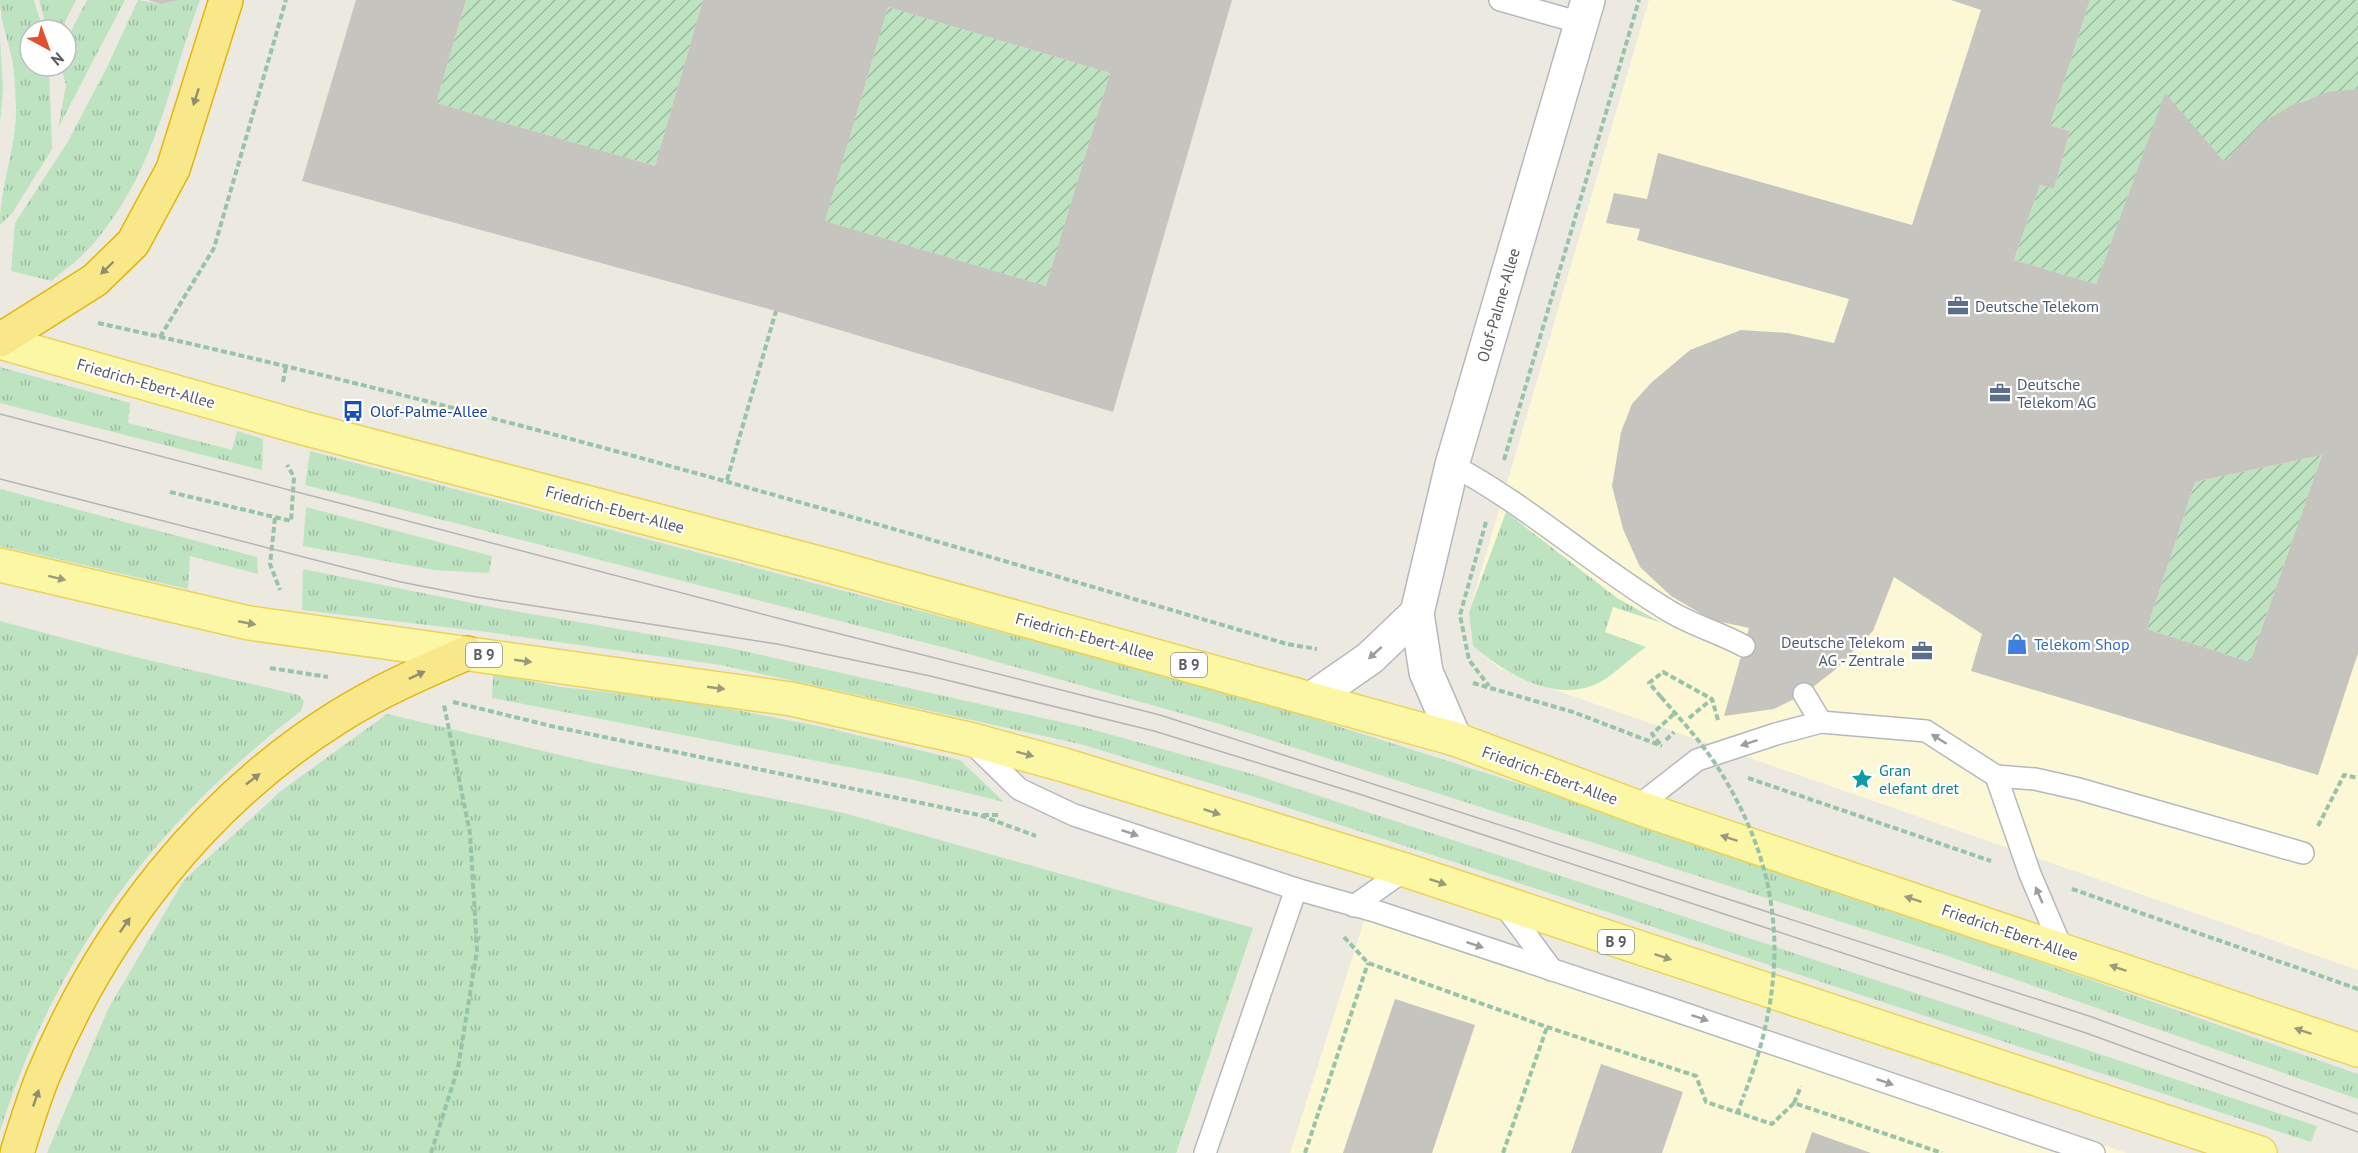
<svg xmlns="http://www.w3.org/2000/svg" width="2358" height="1153" font-family="'PT Sans',sans-serif">
<style>
.commercial{fill:#fcf7d5}
.grass{fill:url(#grass-tufts)}
.garden{fill:url(#garden-furrows)}
.building{fill:#c6c4be;fill-rule:evenodd}
.lines{fill:none;stroke-linecap:round;stroke-linejoin:round}
.lane-casing{stroke:#b6b8bd;stroke-width:24}
.street-casing{stroke:#b6b8bd;stroke-width:36}
.primary-casing{stroke:#ecd259;stroke-width:36}
.highway-casing{stroke:#e4b608;stroke-width:36}
.path{stroke:#97c3a8;stroke-width:4;stroke-dasharray:6 3;stroke-linecap:butt}
.lane{stroke:#fff;stroke-width:21}
.street{stroke:#fff;stroke-width:33}
.primary{stroke:#fcf7a5;stroke-width:33}
.highway{stroke:#f9e88a;stroke-width:33}
.tram{stroke:#b3b4b4;stroke-width:1.5}
.path-bridge{stroke:#97c3a8;stroke-width:4;stroke-dasharray:6 3;stroke-linecap:butt}
.oneway{fill:#918d6f}
.oneway2{fill:#9a9a7c}
.oneway3{fill:#9b9da0}
.labels{text-anchor:middle;stroke-width:4.5;stroke-linejoin:round;paint-order:stroke}
.shield{fill:#fff;stroke:#8b8d90;stroke-width:1.5}
.shield-label{font-size:15px;font-weight:bold;fill:#595c61}
.street-label{font-size:16px;fill:#595c61;stroke:#fff}
.service-label{font-size:16px;fill:#4e5e75;stroke:#fff;text-anchor:start}
.transit-label{font-size:16px;fill:#164399;stroke:#fff;text-anchor:start}
.shop-label{font-size:16px;fill:#366cbe;stroke:#fff;text-anchor:start}
.culture-label{font-size:16px;fill:#0d838f;stroke:#fff;text-anchor:start}
</style>
<defs>
<pattern id="grass-tufts" width="24" height="20" patternUnits="userSpaceOnUse" patternTransform="scale(1.5)"><rect width="24" height="20" fill="#bde3c1"/><path d="M3 7l-1-3M5 7V3M7 7l1-3M15 17l-1-3M17 17v-4M19 17l1-3" fill="none" stroke="#9dbba0"/></pattern>
<pattern id="garden-furrows" width="10" height="10" patternUnits="userSpaceOnUse" patternTransform="scale(1.5)"><rect width="10" height="10" fill="#bde3c1"/><path d="M-1 1l2-2M0 10L10 0M9 11l2-2" fill="none" stroke="#9dbba0"/></pattern>
</defs>
<rect width="100%" height="100%" fill="#eceae0"/>
<!-- commercial -->
<g class="commercial">
<polygon points="1649,0 2358,0 2358,970 1558,691 1499,668 1473,646 1469,612"/>
<polygon points="1371,899 2127,1153 1290,1153"/>
</g>
<!-- grass -->
<g class="grass">
<path d="M0,0H34L43,30H30V66H49L52,149L13,212L0,225C0,185 17,147 16,106C15,91 15,74 12,59C8,39 0,20 0,0Z"/>
<polygon points="39,0 76,0 61,30 47,30"/>
<polygon points="87,0 125,0 58,128 66,85 61,66 66,66 66,41"/>
<path d="M138,0L161,4L178,0H200C172,74 159,154 112,219C102,234 90,249 76,261C68,268 59,273 52,281L11,271L15,223L67,143L106,69Z"/>
<polygon points="0,38 3,88 0,124"/>
<polygon points="0,367 130,403 128,423 232,450 237,431 263,439 262,470 0,403"/>
<polygon points="310,451 1230,692 1647,824 2358,1074 2358,1099 1939,953 1220,724 954,650 305,485"/>
<polygon points="0,489 257,557 258,574 190,556 188,589 0,546"/>
<polygon points="306,507 492,556 489,573 434,570 303,546"/>
<path d="M1506,512L1617,598L1662,623L1613,607L1605,632L1646,647C1631,657 1610,679 1594,685C1551,702 1504,672 1473,646L1469,612Z"/>
<polygon points="303,569 497,608 730,648 1087,728 1259,776 2317,1126 2311,1142 1252,796 1080,744 721,665 487,632 302,610"/>
<path d="M0,621L127,655L299,695L304,701L301,711C155,823 56,954 0,1131Z"/>
<polygon points="493,674 561,687 690,701 823,727 960,760 1004,802 910,779 492,698"/>
<polygon points="387,714 594,763 844,813 1253,928 1176,1153 47,1153 108,1009 184,880 282,790"/>
</g>
<!-- garden -->
<g class="garden">
<polygon points="466,0 703,0 655,166 436,103"/>
<path d="M2090,0H2358V89C2291,96 2270,115 2225,162L2165,94L2096,284L2014,260L2040,185L2054,189L2070,131L2050,125Z"/>
<polygon points="888,7 1110,73 1046,286 825,221"/>
<polygon points="2322,455 2250,662 2147,629 2195,482"/>
</g>
<!-- building -->
<g class="building">
<polygon points="148,0 179,0 161,4"/>
<path d="M356,0H466L436,103L655,166L703,0H1232L1113,412L776,311L302,181ZM888,7L1110,73L1046,286L825,221Z"/>
<path d="M1951,0H2090L2050,125L2070,131L2054,189L2040,185L2014,260L2096,284L2165,93L2225,162L2262,123L2290,106L2328,92L2358,89V653L2318,775L1971,671L1982,634L1894,577L1873,631L1836,669L1804,694L1774,709L1724,716L1749,628L1712,620L1671,596L1640,567L1623,529L1612,486L1621,432L1632,404L1651,383L1690,350L1741,330L1788,333L1834,343L1849,299L1637,240L1640,229L1606,223L1614,193L1647,199L1658,153L1912,225L1981,10ZM2322,455L2250,662L2147,629L2195,482Z"/>
<polygon points="1395,999 1475,1025 1432,1153 1343,1153"/>
<polygon points="1601,1064 1683,1092 1662,1153 1571,1153"/>
<polygon points="1812,1132 1871,1153 1805,1153"/>
</g>
<g class="lines">
<defs>
<g id="lane">
<polyline points="1500,0 1581,23"/>
<path d="M1452,465C1529,506 1594,566 1669,611C1692,625 1720,633 1744,646"/>
<polyline points="1804,694 1821,722"/>
<polyline points="971,742 1019,789 1074,815 1296,889 1378,912 1668,1008 2094,1153"/>
<polyline points="1996,776 2035,779 2079,789 2303,853"/>
<polyline points="1637,807 1697,760 1776,734 1821,722 1926,731 1996,776 2030,874 2062,949"/>
<polyline points="1504,905 1552,970"/>
<polyline points="1354,906 1405,870"/>
<polyline points="1205,1153 1296,889"/>
</g>
<g id="street">
<polyline points="1311,699 1370,658 1417,613"/>
<polyline points="1455,739 1426,672 1417,613 1452,465 1588,0"/>
</g>
<g id="primary">
<polyline points="0,342 303,428 830,566 1455,739 1637,807 2358,1050"/>
<polyline points="0,565 249,623 791,699 969,739 1064,765 1405,870 2260,1153"/>
</g>
<g id="highway">
<polyline points="0,340 95,280 133,243 173,169 226,0"/>
<path d="M17,1153C25,1127 33,1101 43,1076C103,931 204,801 338,717C379,691 423,672 467,653"/>
</g>
</defs>
<!-- lane casing -->
<use href="#lane" class="lane-casing"/>
<!-- street casing -->
<use href="#street" class="street-casing"/>
<!-- primary casing -->
<use href="#primary" class="primary-casing"/>
<!-- highway casing -->
<use href="#highway" class="highway-casing"/>
<!-- path -->
<g class="path">
<path d="M98,323C500,411 893,528 1287,644L1317,649"/>
<polyline points="160,337 214,248 286,0"/>
<polyline points="283,382 286,366"/>
<polyline points="1504,460 1639,0"/>
<polyline points="727,480 776,311"/>
<polyline points="170,492 291,521 294,477 287,465"/>
<polyline points="275,518 270,564 280,590"/>
<polyline points="1486,522 1460,615 1469,660 1489,686"/>
<polyline points="270,668 328,677"/>
<polyline points="1473,683 1573,712 1662,746"/>
<polyline points="1661,697 1649,683 1663,672 1712,699 1718,720"/>
<polyline points="453,702 551,726 979,815 1036,836"/>
<polyline points="1689,718 1712,699"/>
<polyline points="1666,740 1674,732"/>
<polyline points="1660,744 1652,734 1675,713"/>
<polyline points="1748,778 1991,861"/>
<polyline points="983,815 999,815"/>
<polyline points="2318,826 2344,775 2358,778"/>
<polyline points="2072,889 2358,989"/>
<polyline points="1344,937 1368,963 1547,1027 1696,1076 1706,1102 1772,1124 1794,1103 1942,1153"/>
<polyline points="1794,1103 1801,1086"/>
<polyline points="1737,1114 1744,1095"/>
<polyline points="431,1153 458,1068 477,950 470,833 444,705"/>
<polyline points="1305,1153 1368,963"/>
<polyline points="1503,1153 1547,1027"/>
</g>
<!-- lane -->
<use href="#lane" class="lane"/>
<!-- street -->
<use href="#street" class="street"/>
<!-- primary -->
<use href="#primary" class="primary"/>
<!-- highway -->
<use href="#highway" class="highway"/>
<!-- tram -->
<g class="tram">
<polyline points="0,414 785,620 1160,715 2089,1016 2358,1114"/>
<polyline points="0,479 401,582 477,597 777,644 930,676 1154,731 1356,793 2086,1033 2358,1132"/>
</g>
<!-- path-bridge -->
<path class="path-bridge" d="M1661,697C1683,722 1706,747 1723,776C1787,881 1788,983 1744,1095"/>
</g>
<!-- one-way arrows -->
<defs><path id="oneway-solid" d="M-6-.8H1V-3.2L6.5 0L1 3.2V.8H-6Z" transform="scale(1.5)"/></defs>
<g class="oneway">
<use href="#oneway-solid" transform="translate(196 97) rotate(108)"/>
<use href="#oneway-solid" transform="translate(107 268) rotate(136)"/>
<use href="#oneway-solid" transform="translate(417 675) rotate(-25)"/>
<use href="#oneway-solid" transform="translate(253 779) rotate(-38)"/>
<use href="#oneway-solid" transform="translate(125 925) rotate(-55)"/>
<use href="#oneway-solid" transform="translate(36 1098) rotate(-71)"/>
</g>
<g class="oneway2">
<use href="#oneway-solid" transform="translate(57 578) rotate(14)"/>
<use href="#oneway-solid" transform="translate(247 623) rotate(11)"/>
<use href="#oneway-solid" transform="translate(523 661) rotate(8)"/>
<use href="#oneway-solid" transform="translate(716 688) rotate(8)"/>
<use href="#oneway-solid" transform="translate(1025 754) rotate(15)"/>
<use href="#oneway-solid" transform="translate(1212 812) rotate(18)"/>
<use href="#oneway-solid" transform="translate(1729 838) rotate(-162)"/>
<use href="#oneway-solid" transform="translate(1438 882) rotate(19)"/>
<use href="#oneway-solid" transform="translate(1913 899) rotate(-162)"/>
<use href="#oneway-solid" transform="translate(1663 957) rotate(18)"/>
<use href="#oneway-solid" transform="translate(2118 968) rotate(-161)"/>
<use href="#oneway-solid" transform="translate(2303 1031) rotate(-161)"/>
</g>
<g class="oneway3">
<use href="#oneway-solid" transform="translate(1375 653) rotate(138)"/>
<use href="#oneway-solid" transform="translate(1939 739) rotate(-148)"/>
<use href="#oneway-solid" transform="translate(1749 743) rotate(162)"/>
<use href="#oneway-solid" transform="translate(1130 833) rotate(19)"/>
<use href="#oneway-solid" transform="translate(2039 895) rotate(-113)"/>
<use href="#oneway-solid" transform="translate(1475 945) rotate(18)"/>
<use href="#oneway-solid" transform="translate(1700 1018) rotate(19)"/>
<use href="#oneway-solid" transform="translate(1885 1082) rotate(19)"/>
</g>
<!-- icons -->
<defs>
<symbol id="office-bare" viewBox="-9 -9 18 18"><path d="M-6-3h4V-5.5h4V-3h4V5H-6ZM-1-4.5V-3h2v-1.5ZM-6 0V1H6V0Z" fill="#5c6f8a" stroke="#fff" stroke-width="2.5" paint-order="stroke"/></symbol>
<symbol id="bus-bare" viewBox="-9 -9 18 18"><path d="M-5-6H5V4H4V6H2V4H-2V6H-4V4H-5ZM-3.5-4V0h7V-4ZM-3.5 1.2v1.5H-2V1.2ZM2 1.2v1.5H3.5V1.2Z" fill="#1a4fb4" stroke="#fff" stroke-width="2.5" paint-order="stroke"/></symbol>
<symbol id="shop-bare" viewBox="-9 -9 18 18"><path d="M-5-2.5h2.3a2.7 3.5 0 0 1 5.4 0H5L5.5 6h-11ZM-1.5-2.5h3a1.5 2.3 0 0 0-3 0Z" fill="#3f7fe0" stroke="#fff" stroke-width="2.5" paint-order="stroke"/></symbol>
<symbol id="sight-bare" viewBox="-9 -9 18 18"><path d="M0-6L1.8-2.2L6-1.7L2.9 1.2L3.7 5.4L0 3.3L-3.7 5.4L-2.9 1.2L-6-1.7L-1.8-2.2Z" fill="#0f9aa8" stroke="#fff" stroke-width="2.5" paint-order="stroke"/></symbol>
</defs>
<g fill-rule="evenodd">
<use href="#office-bare" x="1943" y="291" width="30" height="30"/>
<use href="#office-bare" x="1985" y="378" width="30" height="30"/>
<use href="#bus-bare" x="338" y="396" width="30" height="30"/>
<use href="#shop-bare" x="2002" y="629" width="30" height="30"/>
<use href="#office-bare" x="1907" y="636" width="30" height="30"/>
<use href="#sight-bare" x="1847" y="764" width="30" height="30"/>
</g>
<g class="labels">
<!-- shield labels -->
<g class="shield">
<rect x="466" y="643" width="36" height="24" rx="4.5"/>
<rect x="1171" y="653" width="36" height="24" rx="4.5"/>
<rect x="1598" y="930" width="36" height="24" rx="4.5"/>
</g>
<g class="shield-label">
<text x="484" y="660">B 9</text>
<text x="1189" y="670">B 9</text>
<text x="1616" y="947">B 9</text>
</g>
<!-- street labels -->
<g class="street-label">
<text transform="translate(1498 305) rotate(-74)" y="6">Olof-Palme-Allee</text>
<text transform="translate(146 383) rotate(16)" y="6">Friedrich-Ebert-Allee</text>
<text transform="translate(615 509) rotate(15)" y="6">Friedrich-Ebert-Allee</text>
<text transform="translate(1085 636) rotate(15)" y="6">Friedrich-Ebert-Allee</text>
<text transform="translate(1550 775) rotate(20)" y="6">Friedrich-Ebert-Allee</text>
<text transform="translate(2010 932) rotate(19)" y="6">Friedrich-Ebert-Allee</text>
</g>
<!-- service labels -->
<g class="service-label">
<text x="1975" y="312">Deutsche Telekom</text>
<text x="2017" y="390">Deutsche<tspan x="2017" dy="18">Telekom AG</tspan></text>
<text x="1905" y="648" text-anchor="end">Deutsche Telekom<tspan x="1905" dy="18">AG - Zentrale</tspan></text>
</g>
<!-- transit labels -->
<g class="transit-label">
<text x="370" y="417">Olof-Palme-Allee</text>
</g>
<!-- shop labels -->
<g class="shop-label">
<text x="2034" y="650">Telekom Shop</text>
</g>
<!-- culture labels -->
<g class="culture-label">
<text x="1879" y="776">Gran<tspan x="1879" dy="18">elefant dret</tspan></text>
</g>
</g>
<!-- north arrow -->
<g transform="translate(48 48) rotate(139)"><circle r="28" fill="#ffffff" stroke="#bdbec0" stroke-width="1.5"/>
<path d="M0-4.5L10 22L0 15L-10 22Z" fill="#e25030"/>
<text y="-9" font-size="16" font-weight="bold" text-anchor="middle" fill="#595c61">N</text>
</g>
</svg>
